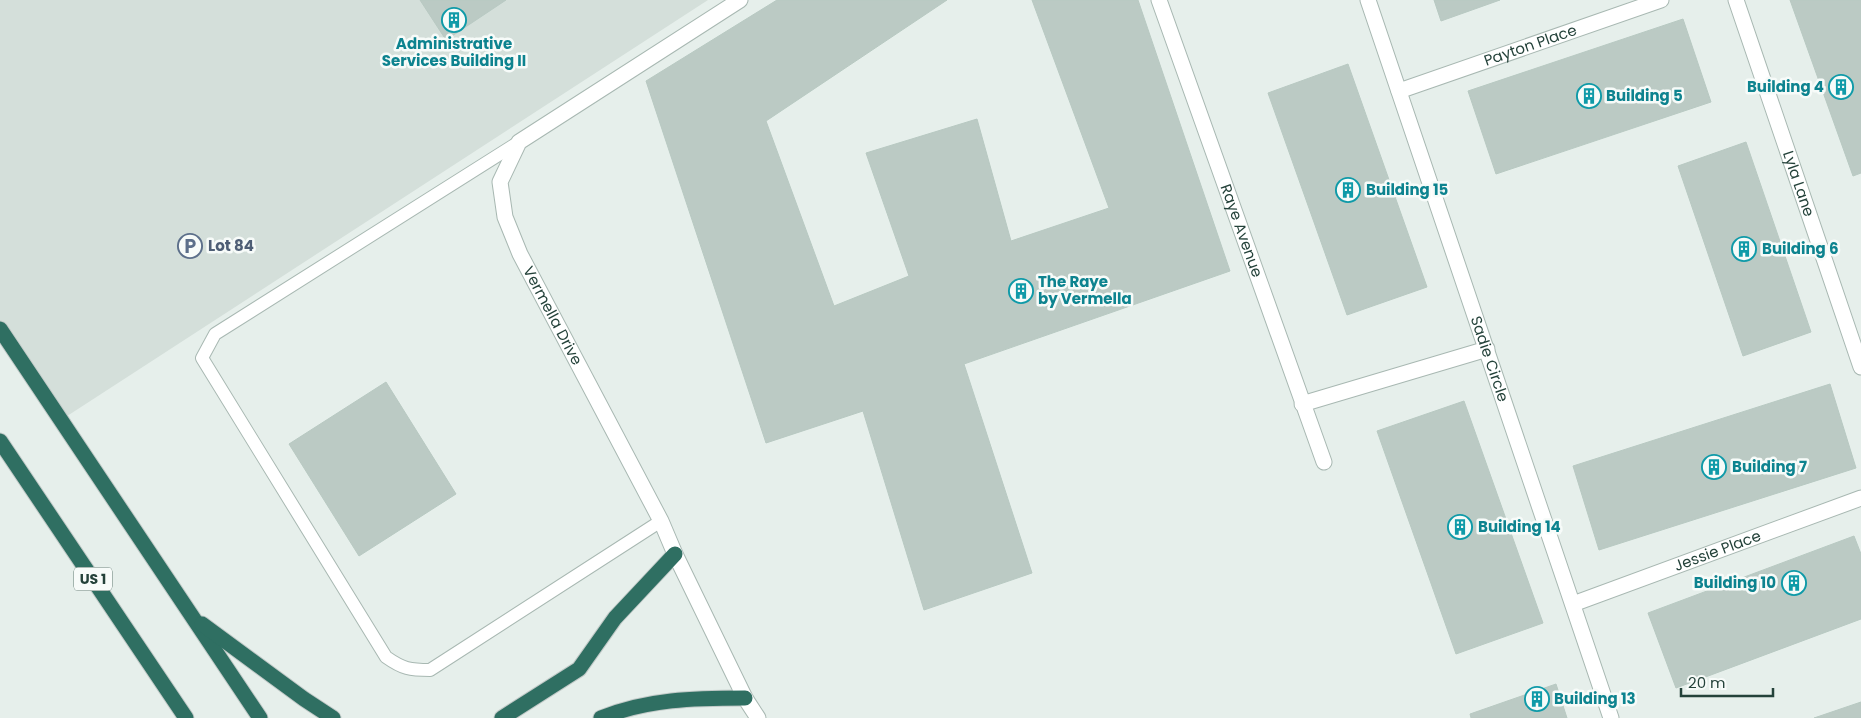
<svg xmlns="http://www.w3.org/2000/svg" width="1861" height="718" font-family="Poppins,sans-serif">
<style>
.built{fill:#d4dfda}
.building{fill:#bbcac4;stroke:#b8c9c2}
.lines{fill:none;stroke-linecap:round;stroke-linejoin:round}
.lane-casing{stroke:#a8b8b2;stroke-width:14}
.street-casing{stroke:#a8b8b2;stroke-width:17}
.highway-casing{stroke:#c2cac8;stroke-width:17}
.lane{stroke:#fff;stroke-width:12}
.street{stroke:#fff;stroke-width:15}
.highway{stroke:#2f6f62;stroke-width:15}
.labels{text-anchor:middle;stroke-width:5;stroke-linejoin:round;paint-order:stroke}
.shield{fill:#f7fbf9;stroke:#637a73;stroke-width:1}
.shield-label{font-size:14px;font-weight:bold;fill:#24423a}
.culture-label{font-size:15px;font-weight:bold;fill:#0d838f;stroke:#f7fbf9;text-anchor:start}
.street-label{font-size:15px;fill:#24423a;stroke:#f7fbf9}
.service-label{font-size:15px;font-weight:bold;fill:#4e5e75;stroke:#f7fbf9;text-anchor:start}
</style>
<rect width="100%" height="100%" fill="#e6efeb"/>
<!-- built -->
<polygon class="built" points="0,0 708,0 61,420 0,329"/>
<!-- building -->
<g class="building">
<polygon points="420,0 506,0 446,40"/>
<polygon points="777,0 947,0 766,121 834,306 909,276 866,153 977,119 1011,241 1109,208 1032,0 1138,0 1230,271 964,364 1032,573 924,610 863,411 766,443 646,81"/>
<polygon points="1434,0 1500,0 1441,21"/>
<polygon points="1790,0 1861,0 1861,173 1853,176"/>
<polygon points="1683,19 1711,102 1496,174 1468,91"/>
<polygon points="1348,64 1427,287 1347,315 1268,93"/>
<polygon points="1746,142 1811,332 1743,356 1678,166"/>
<polygon points="386,382 456,494 359,556 289,444"/>
<polygon points="1830,384 1856,468 1599,550 1573,466"/>
<polygon points="1464,401 1543,623 1456,654 1377,431"/>
<polygon points="1854,536 1861,554 1861,619 1676,688 1648,613"/>
<polygon points="1556,684 1567,718 1471,718 1470,714"/>
<polygon points="1861,702 1861,718 1814,718"/>
</g>
<g class="lines">
<defs>
<path id="lane" d="M519,142L215,334L202,358L386,657C403,669 410,670 430,670L661,521"/>
<g id="street">
<path id="s1" d="M740,0L519,142L500,182L505,217L520,254L661,521L675,554L745,698L758,718"/>
<path id="s2" d="M1159,0L1324,462"/>
<path id="s3" d="M1368,0L1611,718"/>
<path id="s4" d="M1736,0L1861,367"/>
<path id="s5" d="M1399,91L1661,0"/>
<polyline points="1302,404 1487,349"/>
<path id="s6" d="M1573,604L1861,498"/>
</g>
<g id="highway">
<polyline points="0,329 260,718"/>
<polyline points="0,441 186,718"/>
<polyline points="202,624 304,699 333,718"/>
<polyline points="502,718 579,669 615,618 675,554"/>
<path d="M601,718C647,699 695,698 745,698"/>
</g>
</defs>
<!-- lane casing -->
<use href="#lane" class="lane-casing"/>
<!-- street casing -->
<use href="#street" class="street-casing"/>
<!-- highway casing -->
<use href="#highway" class="highway-casing"/>
<!-- lane -->
<use href="#lane" class="lane"/>
<!-- street -->
<use href="#street" class="street"/>
<!-- highway -->
<use href="#highway" class="highway"/>
</g>
<!-- icons -->
<defs>
<symbol id="building-ring" viewBox="-11 -11 22 22"><circle r="9.5" fill="#f7fbf9" stroke="#0f9aa8" stroke-width="1.5"/><path d="M-4-6H4V6H1V3H-1V6H-4ZM-2.5-4.3h1.7v1.8h-1.7ZM.8-4.3h1.7v1.8H.8ZM-2.5-1h1.7V.8h-1.7ZM.8-1h1.7V.8H.8Z" fill="#0f9aa8"/></symbol>
<symbol id="parking-ring" viewBox="-11 -11 22 22"><circle r="9.5" fill="#f7fbf9" stroke="#5c6f8a" stroke-width="1.5"/><path d="M-3.5-5.5H1a3.5 3.5 0 0 1 0 7H-1V5.5H-3.5ZM-1-3.4V-.6H.8a1.4 1.4 0 0 0 0-2.8Z" fill="#5c6f8a"/></symbol>
</defs>
<g fill-rule="evenodd">
<use href="#building-ring" x="440" y="6" width="28" height="28"/>
<use href="#building-ring" x="1827" y="73" width="28" height="28"/>
<use href="#building-ring" x="1575" y="82" width="28" height="28"/>
<use href="#building-ring" x="1334" y="176" width="28" height="28"/>
<use href="#parking-ring" x="176" y="232" width="28" height="28"/>
<use href="#building-ring" x="1730" y="235" width="28" height="28"/>
<use href="#building-ring" x="1007" y="277" width="28" height="28"/>
<use href="#building-ring" x="1700" y="453" width="28" height="28"/>
<use href="#building-ring" x="1446" y="513" width="28" height="28"/>
<use href="#building-ring" x="1780" y="569" width="28" height="28"/>
<use href="#building-ring" x="1523" y="685" width="28" height="28"/>
</g>
<g class="labels">
<!-- shield labels -->
<rect class="shield" x="74" y="567.5" width="38" height="23" rx="4"/>
<g class="shield-label">
<text x="93" y="584">US 1</text>
</g>
<!-- culture labels -->
<g class="culture-label">
<text x="454" y="49" text-anchor="middle">Administrative<tspan x="454" dy="17">Services Building II</tspan></text>
<text x="1824" y="92" text-anchor="end">Building 4</text>
<text x="1606" y="101">Building 5</text>
<text x="1366" y="195">Building 15</text>
<text x="1762" y="254">Building 6</text>
<text x="1038" y="287">The Raye<tspan x="1038" dy="17">by Vermella</tspan></text>
<text x="1732" y="472">Building 7</text>
<text x="1478" y="532">Building 14</text>
<text x="1776" y="588" text-anchor="end">Building 10</text>
<text x="1554" y="704">Building 13</text>
</g>
<!-- street labels -->
<g class="street-label">
<text dy="5" stroke="none"><textPath href="#s5" startOffset="139">Payton Place</textPath></text>
<text dy="5" stroke="none"><textPath href="#s4" startOffset="194">Lyla Lane</textPath></text>
<text dy="5" stroke="none"><textPath href="#s2" startOffset="245">Raye Avenue</textPath></text>
<text dy="5" stroke="none"><textPath href="#s1" startOffset="452">Vermella Drive</textPath></text>
<text dy="5" stroke="none"><textPath href="#s3" startOffset="379">Sadie Circle</textPath></text>
<text dy="5" stroke="none"><textPath href="#s6" startOffset="154">Jessie Place</textPath></text>
</g>
<!-- service labels -->
<g class="service-label">
<text x="208" y="251">Lot 84</text>
</g>
</g>
<!-- scale -->
<path d="M1681 688v8h92v-8" fill="none" stroke="#24423a" stroke-width="2.5"/>
<text x="1688" y="688" font-size="15" fill="#24423a" stroke="#f7fbf9" stroke-width="4" paint-order="stroke">20 m</text>
</svg>
